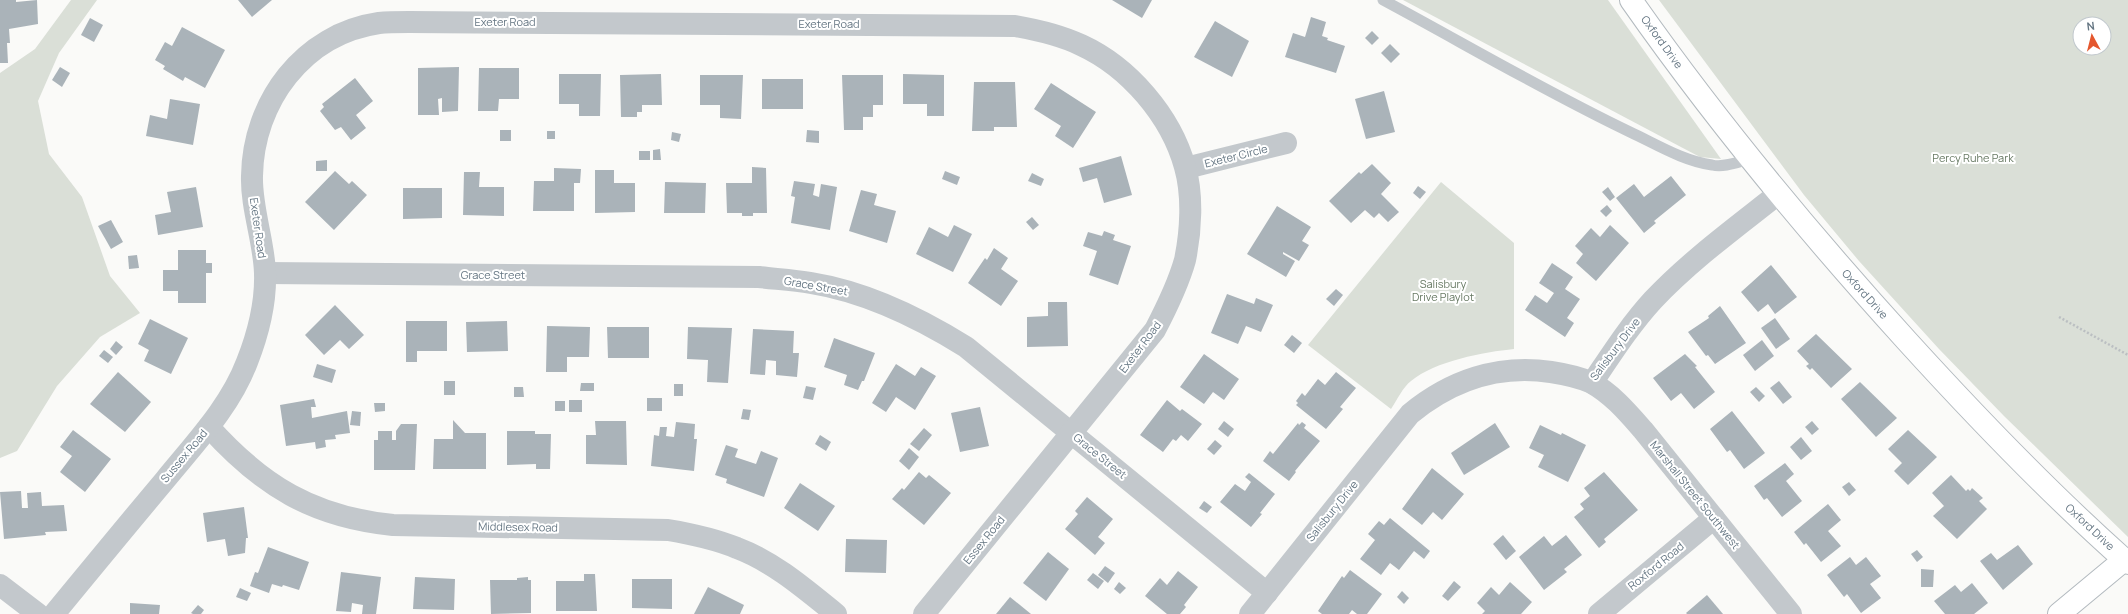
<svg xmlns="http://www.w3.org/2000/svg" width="2128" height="614" font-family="Manrope,sans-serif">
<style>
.green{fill:#dadfd7;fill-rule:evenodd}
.building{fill:#aab3b9}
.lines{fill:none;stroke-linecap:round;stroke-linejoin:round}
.secondary-casing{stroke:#b3babf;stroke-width:24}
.path{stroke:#bbbfc2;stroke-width:2.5;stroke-dasharray:2 2;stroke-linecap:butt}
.lane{stroke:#c3c8cc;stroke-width:11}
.street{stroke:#c3c8cc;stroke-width:22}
.secondary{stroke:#fff;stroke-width:22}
.labels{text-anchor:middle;stroke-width:4;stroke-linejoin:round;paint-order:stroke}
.street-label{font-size:11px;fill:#657683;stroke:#fff}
.park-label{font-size:11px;fill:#687a64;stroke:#fff}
</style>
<rect width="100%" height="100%" fill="#fafaf8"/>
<!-- green -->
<g class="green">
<polygon points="71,0 97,0 59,53 38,101 49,154 82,197 110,276 140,313 100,337 57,386 17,451 0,458 0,73 35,49"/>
<polygon points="1403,0 1608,0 1721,159 1700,157 1679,146"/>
<path d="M1659,0H2128V537L2004,416L1939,349L1859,261L1804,195ZM2080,24H2104V48H2080Z"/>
<path d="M1441,182L1514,243V349C1484,352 1435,361 1411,381C1403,387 1397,400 1391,409L1308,345Z"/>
</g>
<!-- building -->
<g class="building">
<polygon points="0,0 16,0 16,2 37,0 38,24 9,29 10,43 7,43 8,63 0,63"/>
<polygon points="238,0 272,0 252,17"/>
<polygon points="1112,0 1152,0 1142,18"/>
<polygon points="1311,17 1326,22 1322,36 1328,38 1327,40 1345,46 1336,73 1285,57 1293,33 1305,37"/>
<polygon points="90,18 103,25 94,42 81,35"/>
<polygon points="1215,21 1249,41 1232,77 1194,57"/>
<polygon points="182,27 225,50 205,88 185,77 183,81 163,69 165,66 155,60 165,42 172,46"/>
<polygon points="1372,31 1379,38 1372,45 1365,38"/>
<polygon points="1390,44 1400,54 1391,63 1381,53"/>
<polygon points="60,67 70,73 62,87 52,80"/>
<polygon points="459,67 458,111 442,112 442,98 438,99 439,115 418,115 418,68"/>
<polygon points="479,68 519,68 519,99 499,99 498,111 478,111"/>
<polygon points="559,74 601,74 600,116 579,116 579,104 559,104"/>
<polygon points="661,74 662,105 642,105 642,112 637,112 637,117 621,117 620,75"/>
<polygon points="903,74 944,75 944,116 927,116 927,104 903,104"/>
<polygon points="700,75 743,75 741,119 720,118 720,105 700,105"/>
<polygon points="842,75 883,75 883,105 873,105 873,117 863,117 863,130 844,130"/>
<polygon points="355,78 373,101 356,115 366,128 351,140 341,127 335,130 320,111 324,107 322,104"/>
<rect x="762" y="79" width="41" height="30"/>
<polygon points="974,82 1015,82 1017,127 994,127 994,131 972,131"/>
<polygon points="1051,83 1096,112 1073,148 1055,136 1061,126 1034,109"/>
<polygon points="1384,91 1395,132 1366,139 1355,99"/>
<polygon points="170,99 200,104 193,145 146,136 150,115 167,119"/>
<rect x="500" y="130" width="11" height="11"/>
<polygon points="807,130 819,131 819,143 806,142"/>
<rect x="547" y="131" width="8" height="8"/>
<polygon points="672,132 681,134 679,142 671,140"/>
<polygon points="660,149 661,160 653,160 653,150"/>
<rect x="639" y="151" width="11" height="9"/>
<polygon points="1121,156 1132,195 1104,203 1097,178 1083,182 1079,168"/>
<polygon points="327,160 327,171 316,171 316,161"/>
<polygon points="1372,164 1391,183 1381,194 1399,212 1388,222 1379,213 1374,218 1365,210 1351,223 1329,201 1359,172 1361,174"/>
<polygon points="752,167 766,168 767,213 753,213 753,216 742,216 742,213 727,213 726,183 752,183"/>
<polygon points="554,168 581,169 580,183 574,183 574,211 533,211 534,181 554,181"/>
<polygon points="595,170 614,170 614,183 635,183 635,212 595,213"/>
<polygon points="335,171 349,184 352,181 367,195 334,230 305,202"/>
<polygon points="945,171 960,177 957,185 942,179"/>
<polygon points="464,172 480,172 479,187 504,187 504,216 463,215"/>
<polygon points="1032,173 1044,179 1041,186 1028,181"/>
<polygon points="1671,176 1686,195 1654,221 1656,223 1644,233 1616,198 1634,184 1644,197"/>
<polygon points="794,181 815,184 813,195 819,197 821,184 837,187 830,230 791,223 795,197 791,196"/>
<polygon points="665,182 706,183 705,213 664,213"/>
<polygon points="1418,186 1426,192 1420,199 1413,193"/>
<polygon points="196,187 203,227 158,235 155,215 171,212 167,192"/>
<polygon points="1608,187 1615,197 1610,201 1602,192"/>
<polygon points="403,188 442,188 442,218 403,219"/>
<polygon points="861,190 877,194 874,205 896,211 887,243 849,231"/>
<polygon points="1607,205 1612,211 1606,217 1600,211"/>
<polygon points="1277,206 1311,227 1302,241 1309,245 1299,261 1283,252 1283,254 1295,261 1286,277 1247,254"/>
<polygon points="1032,217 1039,225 1033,230 1026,222"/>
<polygon points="111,220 123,242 111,249 98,226"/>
<polygon points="954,225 972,234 953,272 916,254 929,227 948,237"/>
<polygon points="1610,225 1629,243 1596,281 1576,263 1583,254 1575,246 1591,228 1600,237"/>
<polygon points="1104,231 1115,235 1113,240 1131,246 1118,285 1089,275 1097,251 1083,246 1088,232 1102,236"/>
<polygon points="994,248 1008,258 1001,269 1018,281 1001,306 968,283 985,258 987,260"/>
<polygon points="178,250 206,250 206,263 212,263 212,273 206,273 206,303 178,303 178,291 163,291 163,270 178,270"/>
<polygon points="137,255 139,268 129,269 128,256"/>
<polygon points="1552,263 1573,277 1565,289 1580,299 1567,318 1574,323 1565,337 1525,310 1535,295 1547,303 1554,293 1539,283"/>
<polygon points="1771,265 1797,297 1775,314 1768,304 1758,312 1741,292"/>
<polygon points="1336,289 1343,295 1334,306 1326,299"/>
<polygon points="1227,294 1254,304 1256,298 1273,305 1261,332 1246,326 1238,344 1211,333"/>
<polygon points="1048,302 1067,302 1068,346 1027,347 1027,317 1048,316"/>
<polygon points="335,305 364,335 349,349 340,340 324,355 305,335"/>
<polygon points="1720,306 1746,343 1715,364 1708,355 1706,356 1688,332 1709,318 1708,316"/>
<polygon points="1775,318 1790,339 1776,349 1761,328"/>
<polygon points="150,319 188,338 171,374 144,361 149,350 138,344"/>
<polygon points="406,321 447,321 447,351 417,351 417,362 406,362"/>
<polygon points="507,321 508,351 467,352 466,322"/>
<polygon points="547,326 590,327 589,357 567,357 567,372 546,372"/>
<polygon points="607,327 649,327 649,358 608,358"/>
<polygon points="688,327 732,328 728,383 707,382 708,360 687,359"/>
<polygon points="753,329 794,331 793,353 799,353 797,377 776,375 776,361 766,360 765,375 750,374"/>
<polygon points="1816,334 1852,369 1831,388 1812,368 1810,370 1806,366 1809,364 1797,351"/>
<polygon points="1292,335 1302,343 1294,353 1284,345"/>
<polygon points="834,338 875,353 864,381 862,381 858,390 844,385 847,375 824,367"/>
<polygon points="1762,340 1774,356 1755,371 1743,355"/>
<polygon points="116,341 123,347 116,355 110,349"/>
<polygon points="104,350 113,357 108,363 99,356"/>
<polygon points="1204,354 1239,379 1224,400 1213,392 1204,404 1180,387"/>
<polygon points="1685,354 1697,366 1695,367 1715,392 1694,409 1681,393 1671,401 1653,378"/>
<polygon points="317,364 336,370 332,383 313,377"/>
<polygon points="896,364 915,376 921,367 936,376 915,410 896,397 886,412 872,403"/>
<polygon points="118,372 151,402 125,432 90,404"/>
<polygon points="1336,372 1356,388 1340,407 1343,409 1326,429 1296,405 1298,403 1296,401 1302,393 1305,396 1318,379 1325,385"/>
<rect x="444" y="381" width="11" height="14"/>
<polygon points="1779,381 1792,397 1783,404 1770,388"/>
<polygon points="1860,382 1897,418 1876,437 1841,399"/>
<polygon points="581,383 594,383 594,391 580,391"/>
<rect x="674" y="384" width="9" height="12"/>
<polygon points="806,386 816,388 813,400 803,398"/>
<polygon points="514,387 523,387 524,397 514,397"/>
<polygon points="1756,387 1765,396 1759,402 1750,392"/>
<rect x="647" y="398" width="15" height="13"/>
<polygon points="314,399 316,407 311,407 312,418 347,411 350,433 335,435 336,439 325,440 326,447 316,449 315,442 286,446 280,405"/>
<rect x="569" y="400" width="13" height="12"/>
<polygon points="1167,400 1180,411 1182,409 1202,424 1188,441 1181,435 1176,441 1173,439 1163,452 1140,435"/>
<rect x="555" y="401" width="10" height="10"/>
<polygon points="374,403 385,403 385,411 375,412"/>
<polygon points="980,407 989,446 960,452 951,413"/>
<polygon points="743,409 751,410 749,420 741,419"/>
<polygon points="352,411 361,412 360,426 350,425"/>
<polygon points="1732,411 1765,453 1744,469 1730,450 1727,452 1710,429"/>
<polygon points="453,420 465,433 486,433 486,469 433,469 434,439 453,439"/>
<polygon points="595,421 626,421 627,465 586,464 586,435 596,435"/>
<polygon points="1224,421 1234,429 1228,437 1218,429"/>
<polygon points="1812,421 1819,429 1812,435 1805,427"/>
<polygon points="676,422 695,424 694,439 697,439 694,471 651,466 654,435 659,436 660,427 667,427 666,436 674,437"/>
<polygon points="1302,422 1306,425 1304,428 1320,441 1295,471 1296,472 1289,481 1263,461 1270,451 1273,454 1298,423 1299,425"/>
<polygon points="1495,423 1510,447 1464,475 1451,453"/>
<polygon points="401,424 417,424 415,470 374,470 374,440 378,440 378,431 392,431 392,440 396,440 396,431"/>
<polygon points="1540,425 1561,435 1562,433 1586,445 1568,482 1538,467 1544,455 1529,448"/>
<polygon points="924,428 932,435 919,451 910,444"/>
<polygon points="73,430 111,459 85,492 60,472 72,456 60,447"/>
<polygon points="1908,430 1937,457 1908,485 1894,471 1902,463 1888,449"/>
<polygon points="507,431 535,431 535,434 551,434 550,469 536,469 536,464 507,465"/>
<polygon points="820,435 831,442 826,451 815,444"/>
<polygon points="1801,437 1812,451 1801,460 1790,447"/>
<polygon points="1215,440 1222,446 1214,455 1207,449"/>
<polygon points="726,445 738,449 735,457 756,464 761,451 778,458 764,497 726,483 727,479 715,475"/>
<polygon points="909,448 919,457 909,470 899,461"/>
<polygon points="1785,463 1794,474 1786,481 1802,501 1782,517 1767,498 1764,500 1754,486"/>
<polygon points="1432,468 1464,494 1442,520 1433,512 1422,525 1402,509"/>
<polygon points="919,472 926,478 929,475 951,493 924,525 892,499 902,488 904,490"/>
<polygon points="1604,472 1638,510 1604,539 1606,542 1599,548 1574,517 1584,509 1580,504 1590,496 1584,488"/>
<polygon points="1249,473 1275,494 1260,513 1262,514 1251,527 1220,502 1235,484 1245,491 1251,482 1245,477"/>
<polygon points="1951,475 1966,491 1968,489 1970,491 1972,488 1983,498 1979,501 1987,509 1957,539 1933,516 1944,506 1932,493"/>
<polygon points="1849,482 1856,490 1849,496 1842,487"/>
<polygon points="800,483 835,506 818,531 784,508"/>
<polygon points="21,491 22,508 28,508 27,493 41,492 42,506 64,505 67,531 45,532 46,535 4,539 0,492"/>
<polygon points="1087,497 1113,519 1098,537 1105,543 1095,555 1065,529 1078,514 1075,511"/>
<polygon points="1204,501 1212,507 1207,513 1199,508"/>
<polygon points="1828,504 1841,520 1828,531 1841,546 1821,562 1806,543 1804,545 1794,532"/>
<polygon points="244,507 248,538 246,538 245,553 228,556 225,539 207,542 203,513"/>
<polygon points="1390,518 1430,551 1424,559 1414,551 1399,570 1390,563 1381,575 1360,559 1375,540 1368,534 1379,521 1384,525"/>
<polygon points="1503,535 1516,551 1506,560 1493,544"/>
<polygon points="1566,535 1582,555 1564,569 1567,572 1544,590 1519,557 1544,536 1552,546"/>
<polygon points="846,539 887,540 886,573 845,572"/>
<polygon points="2018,545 2033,564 2003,590 1980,561 1991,553 1997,560"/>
<polygon points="268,547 309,562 299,590 283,585 282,587 272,584 269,593 250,586 255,572 258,573"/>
<polygon points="1917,550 1923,557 1917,562 1911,554"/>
<polygon points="1048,552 1069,569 1046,601 1023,583"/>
<polygon points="1850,557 1856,565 1866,557 1881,576 1870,584 1881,598 1861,613 1847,594 1844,597 1827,575"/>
<polygon points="1105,566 1115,573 1108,583 1098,575"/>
<polygon points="1921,569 1934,570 1933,587 1921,587"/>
<polygon points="1350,570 1382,594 1367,614 1357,614 1352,610 1349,614 1322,614 1318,611 1342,576 1344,578"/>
<polygon points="1178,571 1198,587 1184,605 1186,607 1180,614 1167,614 1145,596 1160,578 1167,585"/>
<polygon points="341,572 381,577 376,614 362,614 363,605 352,603 351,612 336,611"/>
<polygon points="1093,573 1104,581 1098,589 1087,580"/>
<polygon points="584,574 595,574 597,611 556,611 556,581 584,581"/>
<polygon points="415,577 455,579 454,610 413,609"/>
<polygon points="528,577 528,580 531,580 531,613 491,614 490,580 517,580 517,578"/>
<polygon points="632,579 672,579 672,609 632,608"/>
<polygon points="1454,581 1461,587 1448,601 1442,596"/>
<polygon points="1119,582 1126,588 1120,594 1114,589"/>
<polygon points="1510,582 1532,602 1521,614 1482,614 1485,611 1477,603 1491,587 1499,595"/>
<polygon points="1972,583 1988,603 1974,614 1945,614 1934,601 1955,585 1961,592"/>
<polygon points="708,587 744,605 740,614 694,614"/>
<polygon points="240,588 251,593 247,601 236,597"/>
<polygon points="1402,591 1409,598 1404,604 1397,597"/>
<polygon points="1707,595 1723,614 1687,614 1686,613"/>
<polygon points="1010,597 1031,614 996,614"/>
<polygon points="130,603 160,605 159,614 130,614"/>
<polygon points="198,605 204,610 201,614 193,614 191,613"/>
</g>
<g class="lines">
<defs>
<g id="secondary">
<path d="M1631,0C1715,120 1808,232 1907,341C1977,418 2050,494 2128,563"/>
<polyline points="2059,614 2124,560"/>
</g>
</defs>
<!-- secondary casing -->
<use href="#secondary" class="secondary-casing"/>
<!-- path -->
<polyline class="path" points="2059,317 2128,355"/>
<!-- lane -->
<path class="lane" d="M1383,0C1465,44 1546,92 1630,132C1656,144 1683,161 1712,165C1724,168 1738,162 1750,159"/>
<!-- street -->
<g class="street">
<polyline points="1186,168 1286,143"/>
<path d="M265,273L759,277C776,279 794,280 811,283C867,292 918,317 966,347L1267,593"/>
<path d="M1592,383C1611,355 1630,325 1653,300C1691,260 1735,228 1778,194"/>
<path d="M209,427C262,486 313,517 393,525L668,530C692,534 715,539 737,548C774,562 805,589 836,614"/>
<polyline points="0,585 38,614"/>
<path d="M54,614C91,569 128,524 165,480C195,443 230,407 247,362C258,334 266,303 265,273C264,241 251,208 252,176C253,102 303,34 379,23C388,22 399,22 409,22L1015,26C1038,30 1060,35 1081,45C1129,67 1171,116 1185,167C1193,195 1191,231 1185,260C1178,285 1167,307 1155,330L924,614"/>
<path d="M1250,614L1410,414C1450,381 1498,364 1551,372C1564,374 1580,377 1592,383C1612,394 1628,413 1643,430L1791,614"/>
<polyline points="1599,614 1714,518"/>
</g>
<!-- secondary -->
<use href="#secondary" class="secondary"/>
</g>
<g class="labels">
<!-- street labels -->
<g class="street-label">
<text x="505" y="26">Exeter Road</text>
<text x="829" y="28">Exeter Road</text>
<text transform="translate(1662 42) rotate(54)" y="4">Oxford Drive</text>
<text transform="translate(1236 156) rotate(-14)" y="4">Exeter Circle</text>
<text transform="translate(258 228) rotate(82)" y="4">Exeter Road</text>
<text x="493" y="279">Grace Street</text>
<text transform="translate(816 286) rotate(10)" y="4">Grace Street</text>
<text transform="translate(1865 294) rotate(48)" y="4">Oxford Drive</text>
<text transform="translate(1140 347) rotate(-53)" y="4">Exeter Road</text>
<text transform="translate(1615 349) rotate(-53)" y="4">Salisbury Drive</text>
<text transform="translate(184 456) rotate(-50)" y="4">Sussex Road</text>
<text transform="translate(1100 456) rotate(39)" y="4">Grace Street</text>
<text transform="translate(1695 495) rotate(51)" y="4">Marshall Street Southwest</text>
<text transform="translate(1332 511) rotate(-51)" y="4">Salisbury Drive</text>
<text transform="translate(518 527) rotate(1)" y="4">Middlesex Road</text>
<text transform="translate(2090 527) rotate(43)" y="4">Oxford Drive</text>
<text transform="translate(984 540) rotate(-51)" y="4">Essex Road</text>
<text transform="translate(1656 566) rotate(-39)" y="4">Roxford Road</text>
</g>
<!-- park labels -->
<g class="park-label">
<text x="1973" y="162">Percy Ruhe Park</text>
<text x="1443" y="288">Salisbury<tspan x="1443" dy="13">Drive Playlot</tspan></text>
</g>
</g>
<!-- north arrow -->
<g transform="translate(2092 36) rotate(353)"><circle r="19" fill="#ffffff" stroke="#c1c8cd"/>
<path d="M0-3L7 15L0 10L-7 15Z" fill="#e4572e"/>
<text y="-6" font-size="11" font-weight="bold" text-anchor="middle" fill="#657683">N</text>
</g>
</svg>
